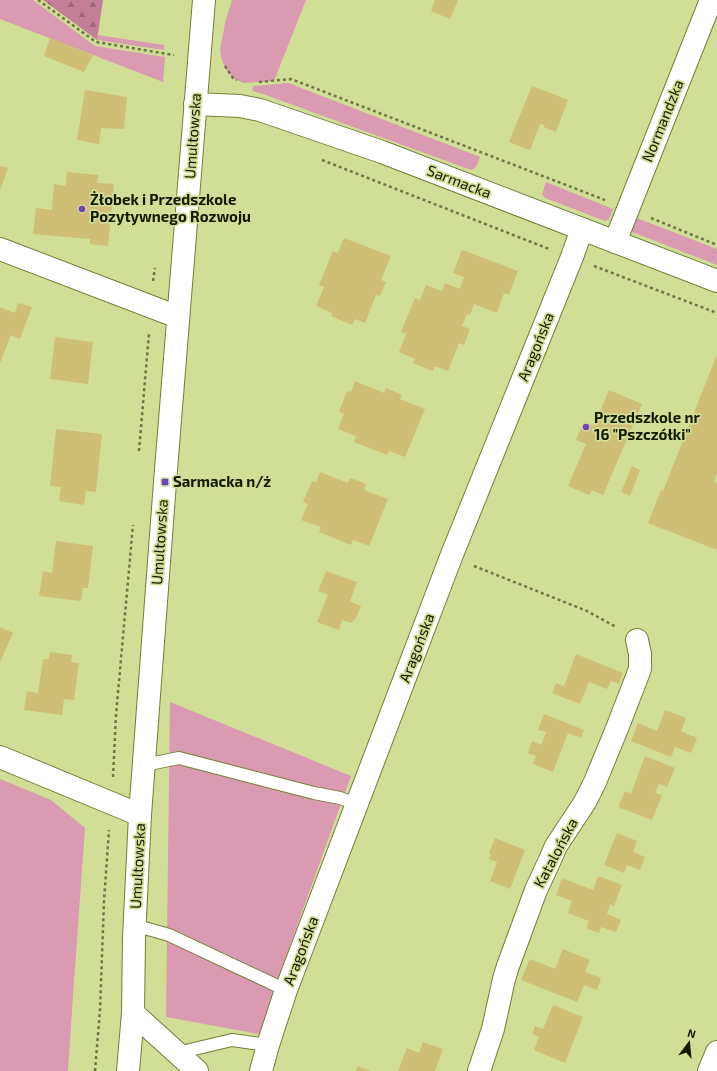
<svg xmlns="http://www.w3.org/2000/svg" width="717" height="1071" font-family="'Exo 2',sans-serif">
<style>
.green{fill:#da9ab1}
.forest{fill:url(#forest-firs)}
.building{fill:#cfbe76}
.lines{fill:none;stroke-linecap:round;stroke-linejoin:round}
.service-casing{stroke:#747e38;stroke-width:14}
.minor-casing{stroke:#747e38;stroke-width:24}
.tertiary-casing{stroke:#747e38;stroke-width:24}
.path{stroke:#6e7647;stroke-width:2.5;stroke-dasharray:3 3;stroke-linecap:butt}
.service{stroke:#fff;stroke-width:12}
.minor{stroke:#fff;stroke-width:22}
.tertiary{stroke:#fff;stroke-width:22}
.poi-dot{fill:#6e42ba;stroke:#d1de96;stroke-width:1.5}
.labels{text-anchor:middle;stroke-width:3.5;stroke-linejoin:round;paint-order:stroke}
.street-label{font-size:15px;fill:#151900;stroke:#d1de96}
.poi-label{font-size:15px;font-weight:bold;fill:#151900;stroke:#d1de96;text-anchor:start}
</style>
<defs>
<pattern id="forest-firs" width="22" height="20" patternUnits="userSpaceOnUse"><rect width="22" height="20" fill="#c57e98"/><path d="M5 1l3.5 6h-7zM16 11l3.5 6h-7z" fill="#9f667a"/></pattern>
</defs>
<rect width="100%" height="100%" fill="#d1de96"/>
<!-- green -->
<g class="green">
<polygon points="0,0 33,0 95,46 165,57 163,82 0,19"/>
<polygon points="232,0 306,0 274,81 243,83 233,78 225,68 221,57 220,49 226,19"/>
<polygon points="98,35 164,45 164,50 97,40"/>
<path d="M289,83L296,86L480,157C478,162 477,168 471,170L263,94L252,91L253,86Z"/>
<polygon points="546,182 613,209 609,219 605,221 545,198 542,194"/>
<polygon points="634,217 717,249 717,265 632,232 630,228"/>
<polygon points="170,702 351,776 280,973 264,1035 166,1017"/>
<polygon points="0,779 51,800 85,828 74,981 68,1071 0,1071"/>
</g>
<!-- forest -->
<polygon class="forest" points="43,0 103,0 97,40"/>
<!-- building -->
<g class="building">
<polygon points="435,0 458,0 450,19 431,11"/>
<polygon points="50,38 93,55 84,72 44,56"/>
<polygon points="532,86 568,100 556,132 544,127 544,125 540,124 530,150 509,142"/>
<polygon points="85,90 127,97 124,129 101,128 99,144 77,140"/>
<polygon points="0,166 8,168 0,190"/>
<polygon points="67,172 98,175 97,183 114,184 108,246 90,244 90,239 33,234 36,208 52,210 54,184 66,186"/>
<polygon points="344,238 391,256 381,280 386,282 380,296 376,295 365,323 355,319 352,325 331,316 332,313 316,306 324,287 319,285 333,251 338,253"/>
<polygon points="462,250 518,271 509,295 504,293 497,313 474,304 470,315 467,314 462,326 470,329 464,345 459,343 448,371 435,366 433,371 413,363 415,359 399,352 406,334 401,332 415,298 420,300 426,285 442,291 445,283 460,289 464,277 453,273"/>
<polygon points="18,303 32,307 20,339 11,335 0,363 0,307 15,313"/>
<polygon points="55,337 93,342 88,384 50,379"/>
<polygon points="716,357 717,358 717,473 714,481 717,483 717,550 648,523 661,490 663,491"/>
<polygon points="355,381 384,393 386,388 402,395 400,399 425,409 405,457 389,451 387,455 354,442 356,436 338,429 344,414 339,412 347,391 351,392"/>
<polygon points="609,390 642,404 603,495 592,490 589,495 568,486 586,444 576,440 584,421 594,426"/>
<polygon points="56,429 102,434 96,492 86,491 84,505 59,501 61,487 50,486"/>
<polygon points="632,466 640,470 630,496 621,492"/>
<polygon points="320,472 348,483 350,478 366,484 364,490 388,499 369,546 353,540 351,545 319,532 321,527 301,520 308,504 303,502 312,481 316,482"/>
<polygon points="56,541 93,546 88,588 83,588 81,601 39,596 43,571 52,573"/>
<polygon points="326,571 357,582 350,601 361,606 355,620 354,619 352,623 342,620 339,630 317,622 328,595 318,591"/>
<polygon points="0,627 13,633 0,662"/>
<polygon points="50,652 72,655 71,662 79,663 74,700 64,699 62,715 24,710 27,691 38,693 43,659 49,659"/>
<polygon points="576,654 623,673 619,684 611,681 607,689 589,682 580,704 552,693 556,683 564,686"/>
<polygon points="665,710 686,718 681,731 697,738 691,753 675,747 671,757 631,741 638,723 657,731"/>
<polygon points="544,714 584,730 581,738 568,733 553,772 533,764 536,756 528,753 532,741 541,745 546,732 538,730"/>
<polygon points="645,756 675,768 667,787 659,784 655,793 662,795 652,820 618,807 625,791 631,794"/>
<polygon points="617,833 637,841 633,852 645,857 640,870 627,865 624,873 604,865"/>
<polygon points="495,838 525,850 510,889 490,881 497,862 489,859 491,855 489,853"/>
<polygon points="598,876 622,885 614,906 610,904 607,914 621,920 616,932 601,927 599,933 586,928 589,921 568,913 572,901 556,895 562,878 593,890"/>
<polygon points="563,949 590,960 585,972 601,978 597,990 584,985 577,1002 521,980 530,959 555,969"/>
<polygon points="553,1005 583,1017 565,1063 534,1050 539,1037 532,1034 535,1026 543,1029"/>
<polygon points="423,1042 443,1049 435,1071 398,1071 407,1048 419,1053"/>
<polygon points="358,1066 370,1071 356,1071"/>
</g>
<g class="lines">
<defs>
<g id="service">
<polyline points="144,765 179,758 314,793 340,798 357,804"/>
<polyline points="134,925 169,935 286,990"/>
<polyline points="177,1053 232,1040 268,1045"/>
</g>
<g id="minor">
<polyline points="195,104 240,106 260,110 382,152 717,281"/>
<polyline points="615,242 711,0"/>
<polyline points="0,249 178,317"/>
<polyline points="0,757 140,815"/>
<polyline points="133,1013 197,1071"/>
<polyline points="261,1071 268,1045 286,990 451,557 572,257 582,229"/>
<polyline points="479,1071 493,1029 504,979 508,966 536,890 549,862 556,846 585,802 595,782 618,726 640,669 640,654 637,640"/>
<polyline points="709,1071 717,1052"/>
</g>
<polyline id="tertiary" points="128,1071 133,1013 134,938 140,815 165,482 204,0"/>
</defs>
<!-- service casing -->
<use href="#service" class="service-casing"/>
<!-- minor casing -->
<use href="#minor" class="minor-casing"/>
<!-- tertiary casing -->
<use href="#tertiary" class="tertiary-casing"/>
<!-- path -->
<g class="path">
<polyline points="38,0 96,42 174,55"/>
<polyline points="225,66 233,78 237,80"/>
<polyline points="259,82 291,79 605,200"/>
<polyline points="322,160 549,249"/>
<polyline points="651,218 717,245"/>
<polyline points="594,266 717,313"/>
<polyline points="153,281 155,268"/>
<polyline points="139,451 149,333"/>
<polyline points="474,566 587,611 616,627"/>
<polyline points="113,777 116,715 133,525"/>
<polyline points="95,1071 100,1010 104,901 109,830"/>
</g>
<!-- service -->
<use href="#service" class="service"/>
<!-- minor -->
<use href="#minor" class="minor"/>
<!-- tertiary -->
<use href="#tertiary" class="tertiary"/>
</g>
<!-- markers -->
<g class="poi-dot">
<circle cx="82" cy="209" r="4"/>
<circle cx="586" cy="427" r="4"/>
<rect x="161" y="478" width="8" height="8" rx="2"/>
</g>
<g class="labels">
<!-- street labels -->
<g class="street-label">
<text transform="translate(663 121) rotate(-68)" y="5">Normandzka</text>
<text transform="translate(193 136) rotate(-86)" y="5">Umultowska</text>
<text transform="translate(459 182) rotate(21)" y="5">Sarmacka</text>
<text transform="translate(536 347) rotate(-68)" y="5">Aragońska</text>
<text transform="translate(160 542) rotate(-86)" y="5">Umultowska</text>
<text transform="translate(417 648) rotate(-69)" y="5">Aragońska</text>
<text transform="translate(556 853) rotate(-62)" y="5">Katalońska</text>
<text transform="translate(138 866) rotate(-87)" y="5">Umultowska</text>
<text transform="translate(301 951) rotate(-69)" y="5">Aragońska</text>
</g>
<!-- poi labels -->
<g class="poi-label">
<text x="90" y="205">Żłobek i Przedszkole<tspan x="90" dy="17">Pozytywnego Rozwoju</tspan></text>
<text x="594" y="423">Przedszkole nr<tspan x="594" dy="17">16 "Pszczółki"</tspan></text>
<text x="173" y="487">Sarmacka n/ż</text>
</g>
</g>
<!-- north arrow -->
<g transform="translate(689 1043) rotate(16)" stroke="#d1de96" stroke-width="3" paint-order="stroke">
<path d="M0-3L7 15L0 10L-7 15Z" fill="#151900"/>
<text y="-6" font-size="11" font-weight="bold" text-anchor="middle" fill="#151900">N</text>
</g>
</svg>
